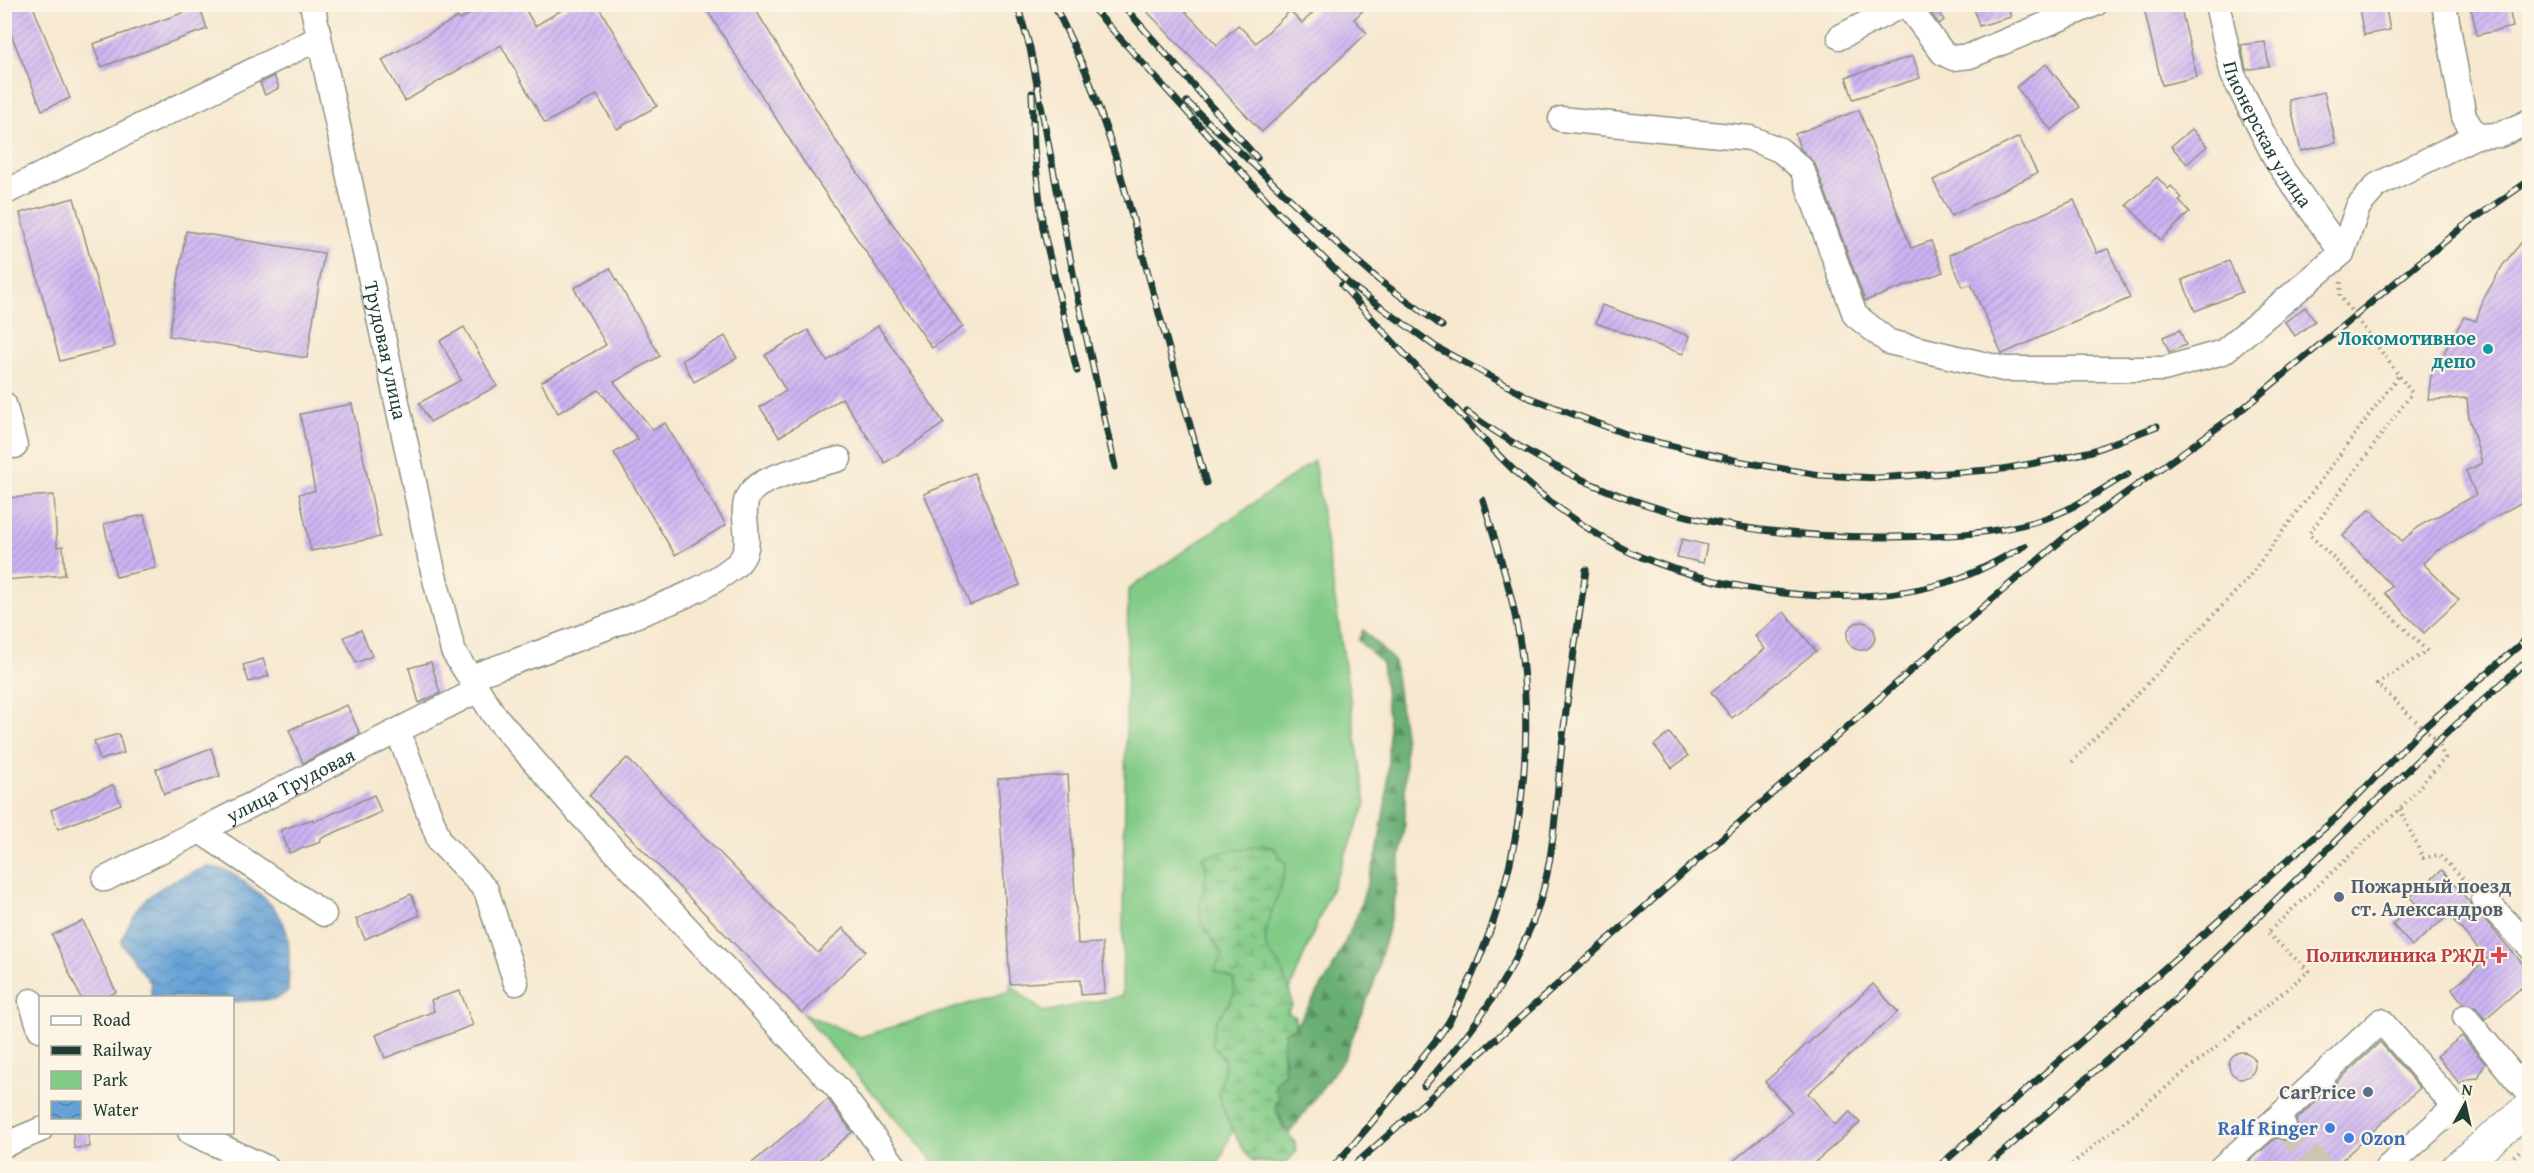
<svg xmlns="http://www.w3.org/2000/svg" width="2534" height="1173" font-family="'Gentium Book Plus',serif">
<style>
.green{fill:#82cb87;stroke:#50845e;stroke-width:1.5}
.forest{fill:url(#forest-firs);stroke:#447654;stroke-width:1.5}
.wetland{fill:url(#wetland-marsh);stroke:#50845e;stroke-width:1.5}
.water{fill:url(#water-waves);stroke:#426f85;stroke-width:1.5}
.building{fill:url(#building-hatch)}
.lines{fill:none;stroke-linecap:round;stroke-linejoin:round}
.minor-tunnel{stroke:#ccc6b1;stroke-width:24;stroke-dasharray:24 12;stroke-linecap:butt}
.minor-casing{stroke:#8b9282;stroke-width:27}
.major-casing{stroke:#8b9282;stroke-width:34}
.path{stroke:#8b9282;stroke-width:4;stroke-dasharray:1.5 4.5;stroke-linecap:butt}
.minor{stroke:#fff;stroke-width:24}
.major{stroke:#fff;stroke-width:32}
.rail-casing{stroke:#1f3d34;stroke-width:7}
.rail{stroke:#fcf5e5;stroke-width:4.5;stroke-dasharray:14;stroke-linecap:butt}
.culture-dot{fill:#0f9aa8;stroke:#fcf5e5;stroke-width:2}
.service-dot{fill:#5c6f8a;stroke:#fcf5e5;stroke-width:2}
.health-dot{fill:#e0444e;stroke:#fcf5e5;stroke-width:2}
.shop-dot{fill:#3f7fe0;stroke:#fcf5e5;stroke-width:2}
.labels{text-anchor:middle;stroke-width:4.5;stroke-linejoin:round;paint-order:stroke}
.street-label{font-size:20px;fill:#1f3d34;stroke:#fcf5e5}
.culture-label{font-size:20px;font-weight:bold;fill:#0d838f;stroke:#fcf5e5;text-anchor:end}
.service-label{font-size:20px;font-weight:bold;fill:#4e5e75;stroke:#fcf5e5;text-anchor:start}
.health-label{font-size:20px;font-weight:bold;fill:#be3a42;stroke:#fcf5e5;text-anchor:end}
.shop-label{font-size:20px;font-weight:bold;fill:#366cbe;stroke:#fcf5e5;text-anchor:end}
</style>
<defs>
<pattern id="forest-firs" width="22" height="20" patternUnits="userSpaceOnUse" patternTransform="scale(1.5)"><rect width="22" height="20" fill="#69af74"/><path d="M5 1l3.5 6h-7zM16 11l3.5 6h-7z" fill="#569060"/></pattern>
<pattern id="wetland-marsh" width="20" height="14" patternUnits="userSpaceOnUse" patternTransform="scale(1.5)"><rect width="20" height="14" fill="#82cb87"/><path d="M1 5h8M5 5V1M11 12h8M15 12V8" fill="none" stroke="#6aa66f"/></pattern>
<pattern id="water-waves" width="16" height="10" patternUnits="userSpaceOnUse" patternTransform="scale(1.5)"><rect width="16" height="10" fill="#65a1d6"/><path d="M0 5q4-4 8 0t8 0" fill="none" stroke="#5384ae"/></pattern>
<pattern id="building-hatch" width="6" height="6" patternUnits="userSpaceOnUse" patternTransform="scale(1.5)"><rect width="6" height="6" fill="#cdb2f4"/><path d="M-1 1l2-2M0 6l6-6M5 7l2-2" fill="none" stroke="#a692c6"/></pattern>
</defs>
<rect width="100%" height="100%" fill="#fcf5e5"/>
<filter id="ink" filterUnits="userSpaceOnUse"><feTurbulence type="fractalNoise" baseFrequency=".0167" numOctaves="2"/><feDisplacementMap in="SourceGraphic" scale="12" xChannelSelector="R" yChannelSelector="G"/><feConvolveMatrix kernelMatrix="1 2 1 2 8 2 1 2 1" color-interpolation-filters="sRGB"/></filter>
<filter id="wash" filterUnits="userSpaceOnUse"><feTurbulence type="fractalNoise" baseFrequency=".008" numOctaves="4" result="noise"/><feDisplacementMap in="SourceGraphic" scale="24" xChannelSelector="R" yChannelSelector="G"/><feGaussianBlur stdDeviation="1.35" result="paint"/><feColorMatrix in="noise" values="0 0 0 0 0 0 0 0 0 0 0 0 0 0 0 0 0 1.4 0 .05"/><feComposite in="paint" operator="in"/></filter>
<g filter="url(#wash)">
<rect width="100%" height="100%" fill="#f7e8d0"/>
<!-- green -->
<polygon class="green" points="1314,461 1366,804 1217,1168 939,1168 802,1013 860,1037 1010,991 1010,984 1043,1012 1122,996 1128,590"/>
<!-- forest -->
<polygon class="forest" points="1363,630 1394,661 1405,742 1405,823 1394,904 1374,983 1344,1058 1288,1135 1275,1106 1279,1097 1274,1088 1285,1061 1282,1053 1285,1031 1295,1027 1330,974 1357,916 1377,854 1387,791 1389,727 1382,663 1358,640"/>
<!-- wetland -->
<path class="wetland" d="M1263,844L1274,848L1286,864C1284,891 1262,922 1266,946C1267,953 1275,959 1279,965C1285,977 1291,991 1292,1005L1287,1012L1295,1017V1027L1285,1031L1282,1052L1285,1072L1278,1078L1274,1088L1279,1097L1275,1106L1282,1126L1295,1142L1296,1152L1284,1165L1253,1161L1247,1155C1241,1147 1219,1104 1219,1096C1219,1083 1226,1072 1224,1059L1212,1044C1213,1038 1213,1031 1215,1025C1221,1008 1240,1000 1233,979L1214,971L1222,954C1215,940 1200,929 1200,912C1199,893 1213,875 1202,857Z"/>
<!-- water -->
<path class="water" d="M207,867C227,868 232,873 248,885C294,918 290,938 288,991L277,999L233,1002L232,998L151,997V983L121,943C137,896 163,883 207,867Z"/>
<g id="blocks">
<!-- building -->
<g class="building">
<polygon points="4,4 32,4 70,98 42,110 4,17"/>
<polygon points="487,4 522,4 535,26 572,4 597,4 657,106 617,129 597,95 545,123 501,45 405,101 382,60 458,17 459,20"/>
<polygon points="703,4 752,4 834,138 963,327 932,348 804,162"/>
<polygon points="1140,4 1178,4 1217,45 1238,25 1256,43 1290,11 1302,23 1322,4 1370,4 1354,19 1367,33 1262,132"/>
<polygon points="1973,4 2007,4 2011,17 1979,26"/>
<polygon points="2143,4 2180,4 2197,77 2162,85"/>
<polygon points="2358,4 2385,4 2390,30 2364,35"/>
<polygon points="2470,4 2508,4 2513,27 2477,35"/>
<polygon points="1933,5 1944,20 1939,24 1928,9"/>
<polygon points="200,7 207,29 101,67 93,44"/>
<polygon points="2265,42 2269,66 2246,70 2241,45"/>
<polygon points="1913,56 1920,78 1853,99 1846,77"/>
<polygon points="2046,64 2080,107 2051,130 2016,87"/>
<polygon points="274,76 279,88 265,95 260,83"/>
<polygon points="2324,92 2336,143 2301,151 2289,100"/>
<polygon points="1859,110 1911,248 1931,241 1943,272 1865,301 1815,164 1800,148 1795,134"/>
<polygon points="2192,129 2207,146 2187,164 2171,146"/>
<polygon points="2019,137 2037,173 1951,216 1933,180"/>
<polygon points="2157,177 2168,189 2171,186 2182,198 2179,201 2190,212 2161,240 2127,205"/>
<polygon points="74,198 114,347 60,361 20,213"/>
<polygon points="2074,200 2097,253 2108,249 2130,298 2002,354 1971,284 1963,287 1949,255"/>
<polygon points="186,231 324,253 307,358 169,336"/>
<polygon points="2529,233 2529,498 2436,551 2423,563 2459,600 2424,633 2385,593 2392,586 2343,536 2370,509 2402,541 2421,525 2476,495 2466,471 2482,463 2469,418 2467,398 2428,400 2431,376 2464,317 2476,321 2483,300 2503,265"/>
<polygon points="2229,261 2242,292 2195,311 2182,280"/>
<polygon points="610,268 660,356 614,382 653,430 665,423 726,525 675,555 614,453 638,439 599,390 558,413 541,382 606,345 574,288"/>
<polygon points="1602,305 1689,336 1683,354 1596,323"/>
<polygon points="2305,307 2315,321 2295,336 2285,322"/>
<polygon points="878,326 944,423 885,463 842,398 779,437 760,407 786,391 765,355 808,330 827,361"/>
<polygon points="464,327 497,386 430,422 419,403 461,380 440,341"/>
<polygon points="2180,330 2186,345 2169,352 2163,337"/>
<polygon points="725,336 737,358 694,382 682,360"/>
<polygon points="352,404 380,537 311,551 299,494 315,491 300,414"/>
<polygon points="974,473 1020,585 970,605 924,494"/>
<polygon points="54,495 57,547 63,546 65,575 4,580 4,498"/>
<polygon points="144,515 156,568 116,577 104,524"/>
<polygon points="1682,539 1707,545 1703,563 1677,557"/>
<polygon points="1784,612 1816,651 1732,718 1711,692 1765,649 1755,636"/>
<circle cx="1861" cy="636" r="14"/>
<polygon points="361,630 372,656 356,663 344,637"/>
<polygon points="263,659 269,676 249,682 243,665"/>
<polygon points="431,662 440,693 419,703 409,668"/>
<polygon points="347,705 360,734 303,763 289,730"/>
<polygon points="1669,733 1688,756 1672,768 1654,745"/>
<polygon points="119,734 124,753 100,760 94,741"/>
<polygon points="211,748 220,776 164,794 156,769"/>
<polygon points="627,758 818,953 843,928 866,951 802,1013 589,795"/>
<polygon points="1068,775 1078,944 1102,943 1105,993 1081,995 1080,980 1010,984 998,779"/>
<polygon points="113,785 121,804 58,829 51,810"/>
<polygon points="374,795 381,812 320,839 321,842 289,853 281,830 313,819 314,822"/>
<polygon points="2442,870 2529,971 2529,981 2485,1019 2476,1008 2463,1003 2452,989 2487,959 2449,915 2412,946 2392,924 2416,904 2410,897"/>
<polygon points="411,894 420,915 365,939 356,919"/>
<polygon points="83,921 116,992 104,998 81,998 52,935"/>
<polygon points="1873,984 1898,1012 1808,1093 1835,1125 1850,1112 1860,1123 1808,1168 1725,1168 1792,1112 1765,1082"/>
<polygon points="460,991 473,1025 385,1058 376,1035 434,1011 431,1000"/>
<polygon points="2462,1036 2485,1063 2478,1078 2467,1079 2460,1084 2437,1056"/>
<polygon points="2380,1042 2420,1088 2384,1121 2333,1168 2242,1168 2276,1138 2287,1141 2294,1137 2298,1130 2296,1120"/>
<circle cx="2242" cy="1065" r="13"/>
<polygon points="828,1099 852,1132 809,1168 746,1168"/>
<polygon points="73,1132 88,1132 90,1147 74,1148"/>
</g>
</g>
</g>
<g filter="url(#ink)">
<use href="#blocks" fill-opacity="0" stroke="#8b9282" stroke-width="1.5"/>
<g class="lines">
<!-- minor-tunnel -->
<polyline class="minor-tunnel" points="2284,1127 2322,1168"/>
<defs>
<g id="minor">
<path id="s1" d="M312,4L433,571L453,651L494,715L579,813L838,1089L896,1168"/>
<polyline points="1906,4 1943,53 1953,58 1970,56 2095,4"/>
<path id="s2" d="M2217,4L2233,75L2278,163L2342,253"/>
<polyline points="2444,4 2464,117 2476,136"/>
<polyline points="1840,37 1904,4"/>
<polyline points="1561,119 1750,138 1780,150 1802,169 1855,315 1889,342 2004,369 2164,369 2223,352 2342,253 2358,207 2377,185 2476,136 2500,135 2530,121"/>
<polyline points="4,193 319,38"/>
<polyline points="4,404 15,446"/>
<path d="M470,677C526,658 582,638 637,615C671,602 706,589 735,566C760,546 735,514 750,493C763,475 818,465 839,459"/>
<polyline points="398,731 440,842 486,890 516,983"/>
<polyline points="200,831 324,914"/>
<path id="s3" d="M105,879L478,690"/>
<polyline points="2484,899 2530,947"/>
<polyline points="31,1001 40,1029"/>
<polyline points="2465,1017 2530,1096"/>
<polyline points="2276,1119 2381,1021 2455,1107 2387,1168"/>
<polyline points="190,1132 267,1168"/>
<polyline points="4,1145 40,1130"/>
<polyline points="2221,1168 2276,1119 2284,1127"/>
</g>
<polyline id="major" points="2457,1168 2530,1107"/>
</defs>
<!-- minor casing -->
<use href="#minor" class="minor-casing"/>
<!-- major casing -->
<use href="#major" class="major-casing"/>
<!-- path -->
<g class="path">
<polyline points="2072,762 2245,582 2399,375"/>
<polyline points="2400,809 2423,858 2439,855 2470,885"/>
<polyline points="2521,988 2530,997"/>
<polyline points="2067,1168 2309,971 2267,933 2400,809 2445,758 2437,741 2377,684 2427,651 2309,534 2412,393 2340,296 2341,281"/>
<polyline points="2500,1168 2529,1143"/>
</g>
<!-- minor -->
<use href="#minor" class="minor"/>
<!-- major -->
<use href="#major" class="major"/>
<defs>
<g id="rail">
<polyline points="1017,4 1030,48 1078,299 1115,467"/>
<polyline points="1054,4 1087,74 1116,158 1206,483"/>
<polyline points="1089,4 1276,210 1349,284 1436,347 1530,398 1634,437 1738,461 1819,475 1877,478 2003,469 2057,459 2092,451 2157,426"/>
<polyline points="1122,4 1257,158"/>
<polyline points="1032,93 1034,148 1043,229 1077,371"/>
<polyline points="1187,102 1343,249 1380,281 1442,326"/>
<path d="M1342,285C1379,327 1417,368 1455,408C1481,437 1508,467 1538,492C1568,516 1605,542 1641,557C1735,595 1863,612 1960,578C1983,570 2004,557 2025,546"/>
<path d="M1467,412C1600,508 1729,539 1892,537C1943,536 1992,535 2040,520C2072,511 2100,490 2128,474"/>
<path d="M1424,1086C1469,1035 1505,988 1532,924C1554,871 1555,811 1561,755C1567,693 1577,631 1586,570"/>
<path d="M1332,1168C1364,1133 1394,1097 1421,1059C1431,1046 1443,1033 1451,1018C1512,906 1537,777 1521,650C1514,598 1498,549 1483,500"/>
<polyline points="1351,1168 1962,625 2070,533 2235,415 2461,228 2530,180"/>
<polyline points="1937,1168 2338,816 2420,731 2530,636"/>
<polyline points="1985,1168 2167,1007 2428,750 2530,658"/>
</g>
</defs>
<!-- rail casing -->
<use href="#rail" class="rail-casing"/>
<!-- rail -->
<use href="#rail" class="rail"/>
</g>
</g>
<!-- markers -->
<circle class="culture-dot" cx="2488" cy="349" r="6"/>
<g class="service-dot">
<circle cx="2339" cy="897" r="6"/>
<circle cx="2368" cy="1092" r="6"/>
</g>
<path class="health-dot" d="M2496 946h6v6h6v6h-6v6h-6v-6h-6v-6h6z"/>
<g class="shop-dot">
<circle cx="2330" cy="1128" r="6"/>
<circle cx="2349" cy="1138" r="6"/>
</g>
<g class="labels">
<!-- street labels -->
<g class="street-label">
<text dy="7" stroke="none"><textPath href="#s2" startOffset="141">Пионерская улица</textPath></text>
<text dy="7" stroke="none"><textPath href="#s1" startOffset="354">Трудовая улица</textPath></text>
<text dy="7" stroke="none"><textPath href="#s3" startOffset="208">улица Трудовая</textPath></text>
</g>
<!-- culture labels -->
<g class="culture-label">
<text x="2476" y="345">Локомотивное<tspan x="2476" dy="23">депо</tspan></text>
</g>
<!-- service labels -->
<g class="service-label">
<text x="2351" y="893">Пожарный поезд<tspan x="2351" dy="23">ст. Александров</tspan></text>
<text x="2356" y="1099" text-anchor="end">CarPrice</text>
</g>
<!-- health labels -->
<g class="health-label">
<text x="2486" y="962">Поликлиника РЖД</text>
</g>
<!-- shop labels -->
<g class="shop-label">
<text x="2318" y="1135">Ralf Ringer</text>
<text x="2361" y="1145" text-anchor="start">Ozon</text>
</g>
</g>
<!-- margin -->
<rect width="2534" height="1173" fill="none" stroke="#fcf5e5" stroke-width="24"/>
<!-- legend -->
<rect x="39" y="996" width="195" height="138" fill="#fcf5e5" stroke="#a4ab9e" stroke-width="1.5"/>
<rect x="51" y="1016" width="30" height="9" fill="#ffffff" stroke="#a4ab9e" stroke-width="1.5"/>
<text x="93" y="1026" font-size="18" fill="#1f3d34">Road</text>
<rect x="51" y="1046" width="30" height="9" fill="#1f3d34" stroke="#a4ab9e" stroke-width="1.5"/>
<text x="93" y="1056" font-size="18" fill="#1f3d34">Railway</text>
<rect x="51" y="1071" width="30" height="18" fill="#82cb87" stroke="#a4ab9e" stroke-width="1.5"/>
<text x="93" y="1086" font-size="18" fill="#1f3d34">Park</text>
<rect x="51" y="1101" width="30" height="18" fill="url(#water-waves)" stroke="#a4ab9e" stroke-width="1.5"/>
<text x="93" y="1116" font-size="18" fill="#1f3d34">Water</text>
<!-- north arrow -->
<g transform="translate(2465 1104) rotate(8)" stroke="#fcf5e5" stroke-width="4.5" paint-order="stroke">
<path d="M0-4.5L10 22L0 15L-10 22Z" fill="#1f3d34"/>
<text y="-9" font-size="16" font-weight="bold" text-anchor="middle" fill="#1f3d34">N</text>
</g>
</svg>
